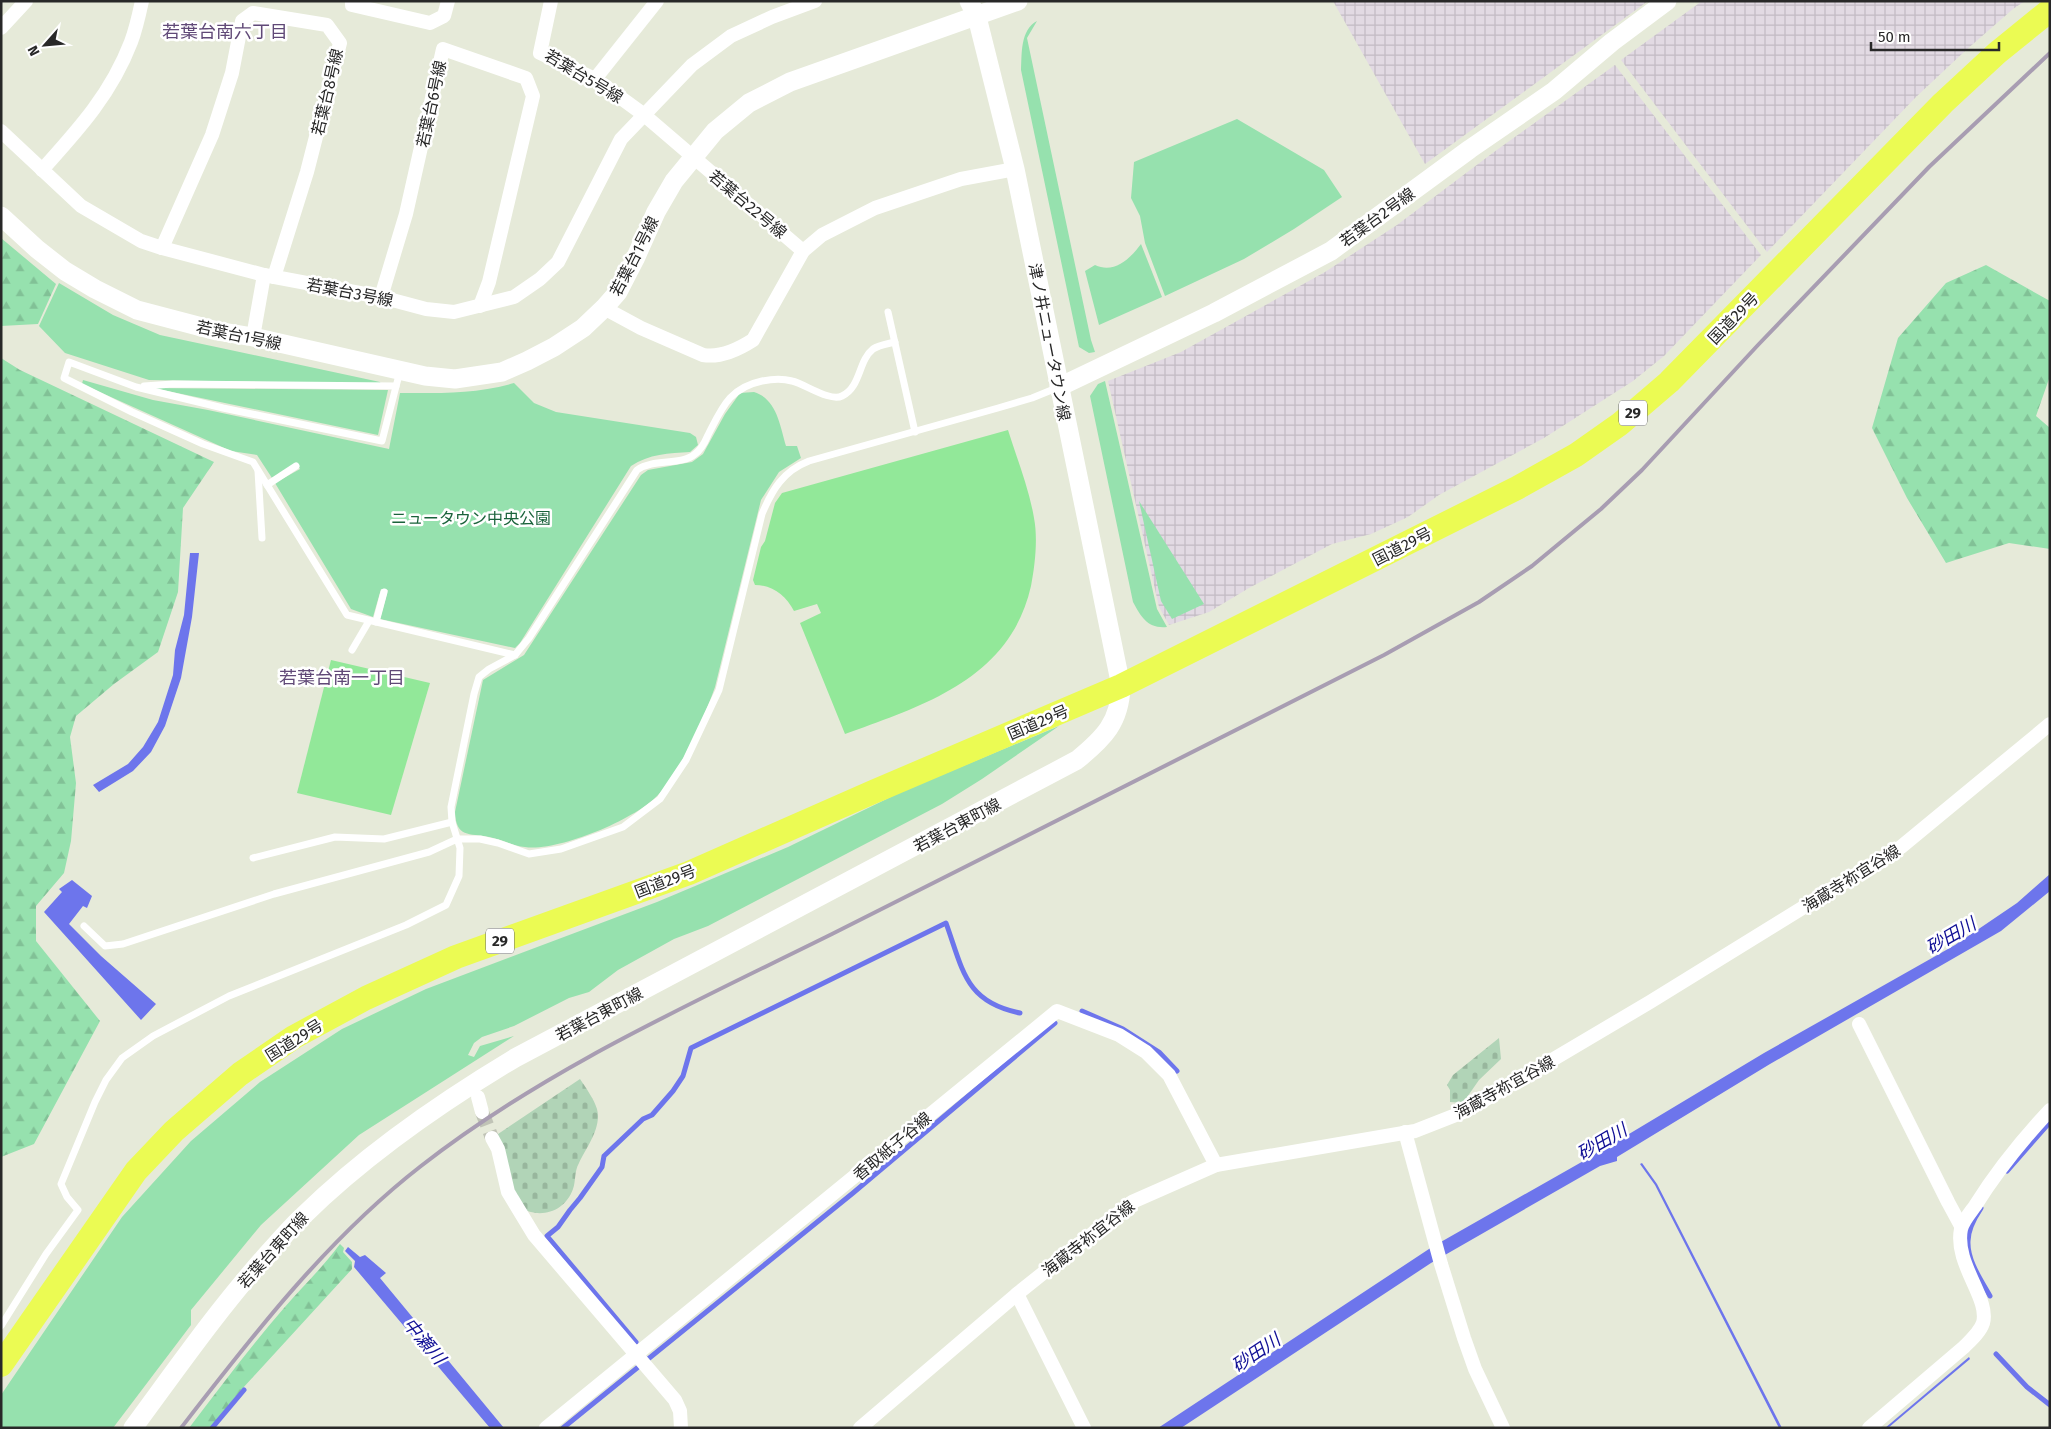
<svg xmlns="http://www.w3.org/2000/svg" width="2051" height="1429" font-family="'Fira Sans','Noto Sans JP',sans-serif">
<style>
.industrial{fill:url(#industrial-grid)}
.green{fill:#96e1ae}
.forest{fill:url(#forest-firs)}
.cemetery{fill:url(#cemetery-stones)}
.pitch{fill:#92e899}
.water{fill:#6d75ec}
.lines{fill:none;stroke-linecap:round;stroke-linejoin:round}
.stream{stroke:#6d75ec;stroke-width:5}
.street-tunnel{stroke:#c0c3b6;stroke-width:14;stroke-dasharray:14 7;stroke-linecap:butt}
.lane{stroke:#fff;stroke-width:7}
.street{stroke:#fff;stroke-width:14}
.secondary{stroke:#fff;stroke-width:19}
.highway{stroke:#ebfb53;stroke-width:24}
.rail{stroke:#a89db2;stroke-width:4}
.labels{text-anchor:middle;stroke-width:5;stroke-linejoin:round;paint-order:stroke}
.shield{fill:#fff;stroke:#686868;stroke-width:1}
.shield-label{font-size:15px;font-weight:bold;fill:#282828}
.street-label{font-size:16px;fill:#282828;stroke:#fff}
.park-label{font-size:16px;fill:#1a633b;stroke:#fff}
.neighbourhood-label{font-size:18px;fill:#604977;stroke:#fff}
.water-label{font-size:18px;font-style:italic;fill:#100f95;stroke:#fff}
</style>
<defs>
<pattern id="industrial-grid" width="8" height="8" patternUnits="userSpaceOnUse" patternTransform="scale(1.25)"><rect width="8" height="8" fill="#e2dae3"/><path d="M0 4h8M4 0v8" fill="none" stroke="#c2bbc3"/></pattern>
<pattern id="forest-firs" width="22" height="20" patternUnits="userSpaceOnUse" patternTransform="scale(1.25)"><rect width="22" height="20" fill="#96e1ae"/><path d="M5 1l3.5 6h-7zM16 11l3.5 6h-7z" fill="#81c196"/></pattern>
<pattern id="cemetery-stones" width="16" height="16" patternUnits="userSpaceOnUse" patternTransform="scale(1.25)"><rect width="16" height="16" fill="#b1d4b7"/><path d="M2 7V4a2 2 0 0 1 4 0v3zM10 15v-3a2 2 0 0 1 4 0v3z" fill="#98b69d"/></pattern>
</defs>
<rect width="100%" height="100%" fill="#e6ead9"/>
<!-- industrial -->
<g class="industrial">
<polygon points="1333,1 1648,1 1425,164"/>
<polygon points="1702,1 2025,1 2013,9 1965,51 1916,97 1767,252 1621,60"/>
<polygon points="1615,65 1761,255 1664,356 1633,381 1544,438 1439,495 1408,517 1371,534 1332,544 1249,588 1209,612 1169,625 1159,607 1108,381 1181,352 1325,272 1397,225 1494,152"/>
</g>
<!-- green -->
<g class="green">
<path d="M1037,21L1027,38L1091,340L1095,352L1089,353L1079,347L1021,70C1022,54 1020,30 1037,21Z"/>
<polygon points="1237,119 1324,170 1342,197 1294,229 1244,259 1165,296 1145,243 1140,216 1131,198 1134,162"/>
<path d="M1141,244L1162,297L1099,325L1085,271L1095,265C1114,274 1130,259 1141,244Z"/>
<polygon points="59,283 113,315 160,335 380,382 381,384 149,380 65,353 39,326"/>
<path d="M83,380L153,400L208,410L389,449L400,393C439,393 477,394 514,383L534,403L556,412L690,433L696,437L698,445L690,452C669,453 649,454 631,466L520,643L515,648L380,619L388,590L381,589L373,617L351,609L275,483L300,469L297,464L272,478L257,455L231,451L82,384Z"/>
<path d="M1105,381L1157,609L1167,627C1148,629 1141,617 1133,602L1090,396L1098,384Z"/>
<polygon points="153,388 388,390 378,435"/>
<path d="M754,392C777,399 780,426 786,446H797L801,458L779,472L761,500L715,687C704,718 681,771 658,795C636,819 558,852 525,847C513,846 501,839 489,837C469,833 456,838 455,812L483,680L524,655L641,475L648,470L692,462L703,454L725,414L740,393Z"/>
<polygon points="1139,501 1204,604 1172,619 1161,601"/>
<polygon points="1059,726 982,779 942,804 708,926 674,939 618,970 589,992 569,998 514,1026 482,1037 474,1043 468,1055 474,1057 480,1046 514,1036 359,1135 261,1225 191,1310 191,1325 113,1428 1,1428 1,1395 122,1217 191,1141 260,1082 342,1029 426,989 657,902 788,847 903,791"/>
</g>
<!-- forest -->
<g class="forest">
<polygon points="1,238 56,284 38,324 1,326"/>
<polygon points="1986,265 2050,301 2050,376 2036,416 2050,428 2050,549 2009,543 1946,563 1907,498 1872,428 1898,338 1946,283"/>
<polygon points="1,358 20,370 214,462 183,508 178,592 158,652 114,684 76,716 70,737 76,783 71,841 64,873 36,906 36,941 100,1021 34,1144 1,1157"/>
<path d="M340,1244L344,1248L343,1252L352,1262V1269L242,1389L210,1428H189C220,1387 251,1346 284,1308C303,1286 323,1267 340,1244Z"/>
</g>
<!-- cemetery -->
<g class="cemetery">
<polygon points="1499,1038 1501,1059 1479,1080 1463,1103 1450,1102 1450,1090 1447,1085 1453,1075"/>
<path d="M580,1079C586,1088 594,1099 597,1109C602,1128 586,1148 579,1163C574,1172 576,1181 573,1189C565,1212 539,1220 520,1207L495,1136Z"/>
</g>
<!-- pitch -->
<g class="pitch">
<path d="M1008,430C1017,459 1029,488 1034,518C1038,538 1035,566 1031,586C1010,679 924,705 845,734L800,623L821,613L817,604L794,611C786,596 773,585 755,585L753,580L761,547L765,541L775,503L782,493Z"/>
<polygon points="331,660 430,683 391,815 297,793"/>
</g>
<!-- water -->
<g class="water">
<polygon points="190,553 199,553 192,617 181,678 165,726 151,752 133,771 99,792 93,785 128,764 143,747 158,722 173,675 175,650 184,615"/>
<polygon points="2050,874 2050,891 2001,931 1770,1064 1617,1157 1617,1161 1600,1166 1431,1263 1181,1428 1158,1428 1432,1247 1594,1155 1605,1145 1609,1146 1764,1053 1955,945 2017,903"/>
<polygon points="72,880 92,896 87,908 83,906 69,924 101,956 156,1004 141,1020 44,912 62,892 59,889"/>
<polygon points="1642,1163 1657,1184 1782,1428 1779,1428 1655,1185 1640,1164"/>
<polygon points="348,1247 360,1257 365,1255 386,1273 380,1278 504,1428 490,1428 354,1267 355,1261 345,1251"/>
<polygon points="1969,1357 1970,1359 1888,1428 1885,1428"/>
</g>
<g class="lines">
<!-- stream -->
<g class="stream">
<polyline points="1082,1011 1123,1029 1159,1052 1177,1071"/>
<polyline points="2007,1171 2050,1122"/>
<path d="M1981,1208C1975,1217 1968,1230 1968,1241C1967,1260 1981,1280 1990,1296"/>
<path d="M636,1342L547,1236L558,1227L570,1210L580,1198L602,1167L604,1156L643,1119L652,1115L673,1091L683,1076L691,1048L946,923C963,970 965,1002 1020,1013"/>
<polyline points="1996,1354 2027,1387 2050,1405"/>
<polyline points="212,1428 244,1390"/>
<polyline points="563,1428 853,1193 1055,1023"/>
</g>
<!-- street-tunnel -->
<polyline class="street-tunnel" points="482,1112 492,1138"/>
<!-- lane -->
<g class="lane">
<polyline points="888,312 915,432"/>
<polyline points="400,371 382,441 223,408 136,387 69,362 64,378 132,412 203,444 253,462 347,615 515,655"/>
<polyline points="144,386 173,384 396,386"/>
<polyline points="258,471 262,538"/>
<polyline points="267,485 296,466"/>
<polyline points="376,622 384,592"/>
<polyline points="352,650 369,621"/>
<polyline points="253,858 335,837 384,839 452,822"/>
<path d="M84,926L105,946L123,944L274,894L429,852L457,839H480L498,843L529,854L561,849L623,827L660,799L686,760L719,690L762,514C772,490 783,471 809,461L998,408L1032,398L1059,387"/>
<path d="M1,1326L46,1254L78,1210L67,1197L61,1184L95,1102L106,1080L122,1058L153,1036L229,996L406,925L446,905L459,876L460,848L452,822L451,807L474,694L479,677L489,669L515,655L529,638L637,470C654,458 681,466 695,454C701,450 705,442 708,435C722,408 729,388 762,381C772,379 781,378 792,381C805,384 830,402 842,396C861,387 858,361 873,349C879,345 887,344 895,342"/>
</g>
<!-- street -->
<g class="street">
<polyline points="352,1 352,5 430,23 444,16 448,1"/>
<polyline points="551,1 540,53 595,79 643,114 803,251"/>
<polyline points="1,28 26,1"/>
<polyline points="595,79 657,1"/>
<polyline points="1,131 81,206 141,241 162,248 264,275 381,297 426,309 454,312 514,297 540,279 558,262 621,139 692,65 731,36 772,17 815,1"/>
<path d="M42,170C79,129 111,94 131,42C136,29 139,15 142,1"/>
<polyline points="162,248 212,135 232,73 242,21 253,13 327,25 340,43 307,172 274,277"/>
<polyline points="381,297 406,214 443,49 526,78 533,96 489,282 480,306"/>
<path d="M604,308L641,328L703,355C720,358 739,349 753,340L803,251L822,235L875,208L961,179L1015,169"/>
<polyline points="253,337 264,275"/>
<polyline points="1859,1024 1948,1202 1961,1226"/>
<polyline points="478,1097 482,1112"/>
<polyline points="1405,1132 1441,1264 1464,1338 1475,1369 1503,1428"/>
<polyline points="492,1138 498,1149 508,1192 534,1235 675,1400 680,1411 681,1428"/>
<polyline points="1017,1294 1084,1428"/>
<polyline points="546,1428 1057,1011 1119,1035 1146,1052 1169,1075 1216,1165"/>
<polyline points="860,1428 1017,1294 1132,1202 1216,1165 1415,1131 1466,1111 1650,1002 1901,847 2050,724"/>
<path d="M1869,1428L1964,1347C1971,1340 1980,1332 1983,1323C1990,1298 1954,1264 1961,1229C1963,1221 1970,1213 1975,1206C1997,1171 2022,1140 2050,1110"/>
</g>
<!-- secondary -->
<g class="secondary">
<polyline points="1,216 37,249 65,271 95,289 137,310 217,331 253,337 425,376 455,379 502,372 527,361 554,347 583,328 604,308 618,292 635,259 656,212 674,181 715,131 749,103 790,82 1018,1"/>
<polyline points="1059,387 1214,313 1331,251 1470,149 1554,91 1612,42 1667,1"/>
<path d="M133,1428C178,1367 221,1305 272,1249C282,1238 292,1226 303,1216C366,1154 440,1103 515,1058L1077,760C1104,738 1120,722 1121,686L1015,169L977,17L969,1"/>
</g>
<!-- highway -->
<polyline class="highway" points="1,1365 136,1171 174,1131 240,1074 294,1037 366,998 456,957 689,873 873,792 1121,686 1517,488 1576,455 1620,424 1669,382 1943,103 1997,53 2050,10"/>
<!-- rail -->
<path class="rail" d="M181,1428C253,1335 327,1239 421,1166C545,1069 691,1004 832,934C1016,841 1200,749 1384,655L1479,602L1532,566L1601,509L1642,470L1758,345L1929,167L2050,53"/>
</g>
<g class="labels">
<!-- shield labels -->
<g class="shield">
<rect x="1619" y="400.5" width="28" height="25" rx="4"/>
<rect x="486" y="928.5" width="28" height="25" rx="4"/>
</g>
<g class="shield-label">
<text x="1633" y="418">29</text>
<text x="500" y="946">29</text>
</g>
<!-- street labels -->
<g class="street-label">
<text transform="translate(584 76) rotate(31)" y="6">若葉台5号線</text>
<text transform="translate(327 92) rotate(-77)" y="6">若葉台8号線</text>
<text transform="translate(431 104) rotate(-78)" y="6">若葉台6号線</text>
<text transform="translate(748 204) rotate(40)" y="6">若葉台22号線</text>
<text transform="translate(1377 217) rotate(-36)" y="6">若葉台2号線</text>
<text transform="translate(634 256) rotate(-63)" y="6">若葉台1号線</text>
<text transform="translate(350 292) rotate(11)" y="6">若葉台3号線</text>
<text transform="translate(1733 318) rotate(-46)" y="6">国道29号</text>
<text transform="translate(239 335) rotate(12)" y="6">若葉台1号線</text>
<text transform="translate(1050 342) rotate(79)" y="6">津ノ井ニュータウン線</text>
<text transform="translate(1402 546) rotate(-27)" y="6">国道29号</text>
<text transform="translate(1038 722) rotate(-23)" y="6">国道29号</text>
<text transform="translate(957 825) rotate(-28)" y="6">若葉台東町線</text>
<text transform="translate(1851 878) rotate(-32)" y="6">海蔵寺祢宜谷線</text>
<text transform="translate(665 881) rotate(-21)" y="6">国道29号</text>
<text transform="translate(599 1014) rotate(-28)" y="6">若葉台東町線</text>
<text transform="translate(294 1040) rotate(-32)" y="6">国道29号</text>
<text transform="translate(1504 1087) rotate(-29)" y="6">海蔵寺祢宜谷線</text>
<text transform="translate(892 1146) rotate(-40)" y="6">香取紙子谷線</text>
<text transform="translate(1088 1238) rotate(-38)" y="6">海蔵寺祢宜谷線</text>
<text transform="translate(273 1250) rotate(-48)" y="6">若葉台東町線</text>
</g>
<!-- park labels -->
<g class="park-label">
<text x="471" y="524">ニュータウン中央公園</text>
</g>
<!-- neighbourhood labels -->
<g class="neighbourhood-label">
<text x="225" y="38">若葉台南六丁目</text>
<text x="342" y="684">若葉台南一丁目</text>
</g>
<!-- water labels -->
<g class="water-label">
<text transform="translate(1951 936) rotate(-30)" y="6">砂田川</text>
<text transform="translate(1602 1142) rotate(-30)" y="6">砂田川</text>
<text transform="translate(424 1341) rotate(50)" y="6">中瀬川</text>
<text transform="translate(1256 1353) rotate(-34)" y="6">砂田川</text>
</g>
</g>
<!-- border -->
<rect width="2051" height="1429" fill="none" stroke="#282828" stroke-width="5"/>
<!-- north arrow -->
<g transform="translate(45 45) rotate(243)" stroke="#ffffff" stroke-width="4" paint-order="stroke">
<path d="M0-4L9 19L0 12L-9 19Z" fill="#282828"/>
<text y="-8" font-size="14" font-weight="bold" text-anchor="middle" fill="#282828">N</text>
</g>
<!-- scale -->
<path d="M1871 42v8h128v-8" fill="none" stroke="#282828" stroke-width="2.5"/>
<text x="1878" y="42" font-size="15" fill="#282828" stroke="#ffffff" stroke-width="4" paint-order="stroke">50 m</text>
</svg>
